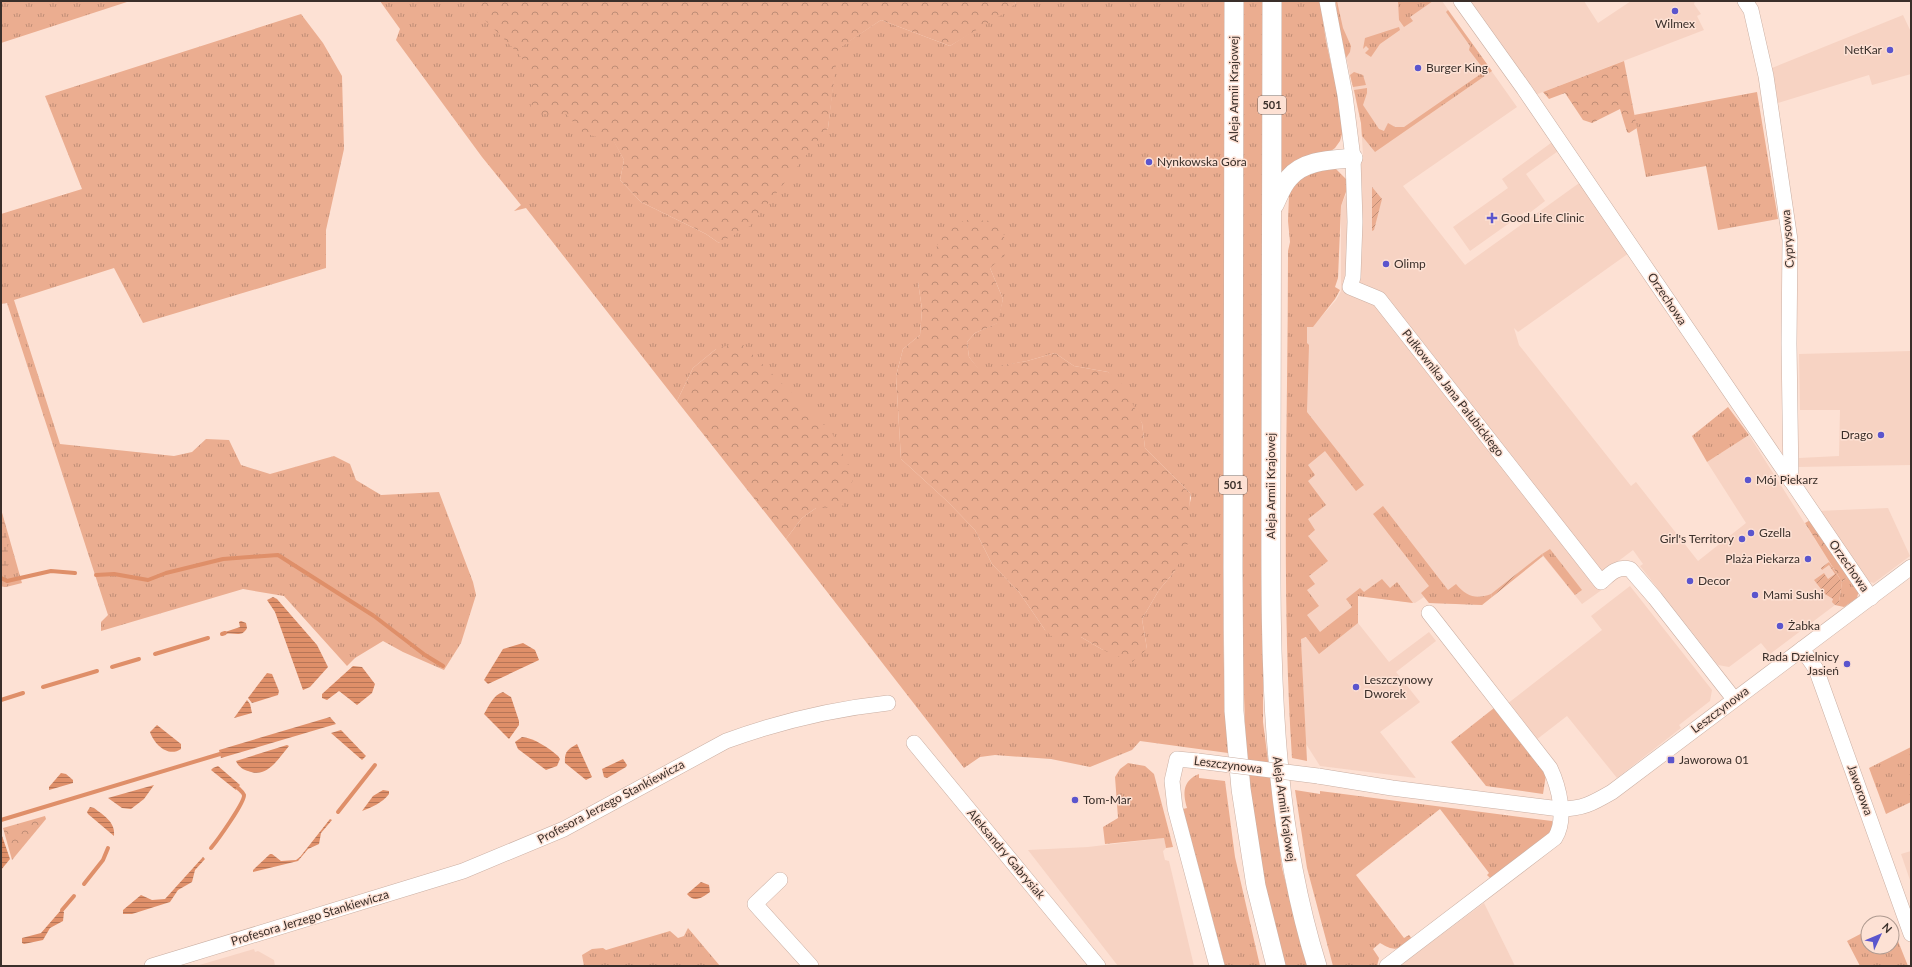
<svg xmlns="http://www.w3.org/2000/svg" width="1912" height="967" font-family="Lato,sans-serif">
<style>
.built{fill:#f7d3c3}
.grass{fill:url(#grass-tufts);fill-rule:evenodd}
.forest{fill:url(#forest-crowns)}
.wetland{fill:url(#wetland-marsh)}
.garden{fill:url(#garden-furrows)}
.water{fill:url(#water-rules)}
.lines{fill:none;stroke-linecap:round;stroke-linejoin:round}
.stream{stroke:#df8f69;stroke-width:4}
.minor-casing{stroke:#caafa3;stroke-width:16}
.major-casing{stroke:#caafa3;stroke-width:20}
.minor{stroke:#fff;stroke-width:15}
.major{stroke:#fff;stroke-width:19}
.minor-bridge-casing{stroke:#caafa3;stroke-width:16;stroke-linecap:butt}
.minor-bridge{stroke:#fff;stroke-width:15}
.poi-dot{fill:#5b55cd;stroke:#fde1d4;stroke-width:1.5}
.labels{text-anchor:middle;stroke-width:3;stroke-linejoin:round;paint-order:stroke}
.shield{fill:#fde1d4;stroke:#74645d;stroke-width:1}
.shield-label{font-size:11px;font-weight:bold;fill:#3a2f2a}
.poi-label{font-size:12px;fill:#3a2f2a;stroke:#fde1d4;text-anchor:start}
.street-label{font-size:12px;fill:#3a2f2a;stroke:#fde1d4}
</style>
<defs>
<pattern id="grass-tufts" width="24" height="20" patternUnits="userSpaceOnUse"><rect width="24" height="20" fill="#ebad90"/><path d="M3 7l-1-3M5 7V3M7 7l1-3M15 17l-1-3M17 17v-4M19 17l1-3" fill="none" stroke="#bf8d76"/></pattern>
<pattern id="forest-crowns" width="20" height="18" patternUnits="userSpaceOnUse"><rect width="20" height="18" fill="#ebad90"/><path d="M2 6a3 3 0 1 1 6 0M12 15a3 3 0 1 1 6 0" fill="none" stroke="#bf8d76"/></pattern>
<pattern id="wetland-marsh" width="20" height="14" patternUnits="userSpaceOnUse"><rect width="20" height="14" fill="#ebad90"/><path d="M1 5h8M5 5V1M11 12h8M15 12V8" fill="none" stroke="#bf8d76"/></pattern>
<pattern id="garden-furrows" width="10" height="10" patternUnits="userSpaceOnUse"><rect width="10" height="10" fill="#ebad90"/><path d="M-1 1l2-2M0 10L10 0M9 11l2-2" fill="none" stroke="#bf8d76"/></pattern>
<pattern id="water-rules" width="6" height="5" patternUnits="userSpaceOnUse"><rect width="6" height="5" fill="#df8f69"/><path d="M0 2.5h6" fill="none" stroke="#b67557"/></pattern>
</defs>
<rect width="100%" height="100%" fill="#fde1d4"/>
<!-- built -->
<g class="built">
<polygon points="1336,1 1442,1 1517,107 1403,186 1465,265 1582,181 1629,253 1518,332 1514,328 1519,345 1631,486 1636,482 1698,561 1746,523 1707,462 1749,435 1842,582 1839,602 1770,654 1761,643 1729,667 1718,665 1640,566 1643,564 1633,550 1612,566 1620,577 1582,604 1543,556 1482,605 1429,603 1424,597 1415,603 1358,596 1358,623 1389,662 1429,632 1436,641 1396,672 1420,702 1380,732 1416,778 1320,766 1306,744 1301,638 1306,638 1307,327 1313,326 1336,300 1341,291 1341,206 1363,155 1361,123 1337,16"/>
<polygon points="1470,1 1584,1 1598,23 1631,1 1695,1 1694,4 1701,14 1697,16 1704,30 1535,95"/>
<polygon points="1903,15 1911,32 1911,74 1872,85 1869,75 1778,103 1772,68"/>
<polygon points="1555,140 1561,149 1526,174 1545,201 1527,215 1525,212 1470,251 1453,227 1508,188 1502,179"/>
<polygon points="1911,351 1911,465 1798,467 1799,458 1839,456 1840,410 1800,410 1799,354"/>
<polygon points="1888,508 1910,556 1874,583 1866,581 1817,511"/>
<polygon points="1630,586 1712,690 1710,701 1679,725 1681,728 1617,778 1567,716 1536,740 1507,704 1602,630 1591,616"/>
<polygon points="1164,838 1166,848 1163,851 1164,856 1165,860 1169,861 1194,966 1118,966 1028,850 1088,847"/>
<polygon points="1911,851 1911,883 1901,854"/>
<polygon points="1484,903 1515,966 1400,966 1414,955"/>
<polygon points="254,949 255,952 258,951 274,960 275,966 196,966"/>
</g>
<!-- grass -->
<g class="grass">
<polygon points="1,1 130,1 1,43"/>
<path d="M380,1H799L614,141L624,160L620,180L641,202L706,234L719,243L828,128L837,49L881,20L950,46L1016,3L1015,1H1225L1223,627L1225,712L1228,753L1140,741L1132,750L1090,767L1051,759L995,755L980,757L964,768L786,539L802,518L816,508L716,349L693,368L677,401L526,208L514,211L521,205L482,157L396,40L400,29ZM990,268L1003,299L997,323L975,333L967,342L969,357L979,370L1027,361L1055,353L1074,366L1108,372L1142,423L1145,448L1190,493L1191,498L1175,571L1159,590L1142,619L1147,649L1103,650L1081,637L1045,630L1019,592L992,564L975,530L947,501L901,459L896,376L903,349L920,335L922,309L918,282Z"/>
<polygon points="1243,1 1264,1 1263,722 1282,868 1307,966 1284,966 1262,871 1250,804 1246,749 1241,615"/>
<polygon points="1282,1 1320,1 1326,41 1342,114 1343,131 1340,141 1335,148 1327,154 1282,171"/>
<polygon points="1336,1 1337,1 1343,28 1351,46 1350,52 1346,58 1337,16"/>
<polygon points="1398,1 1433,1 1410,17 1413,21 1404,27 1399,20"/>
<polygon points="1448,10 1492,71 1375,152 1362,136 1361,123 1354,90 1367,88 1367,93 1363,105 1379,129 1384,131 1388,123 1395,127 1404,127 1485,71 1469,50 1470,46 1446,12"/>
<polygon points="301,14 323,43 342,76 344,149 326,230 326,268 143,323 114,268 14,300 60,444 174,456 192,452 206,439 229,440 241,465 270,474 334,456 350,464 356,480 381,495 439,492 473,582 476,595 461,643 444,670 403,652 383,641 355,658 347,666 284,596 243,589 101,631 101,622 108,615 7,303 1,304 1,214 82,189 45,96"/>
<polygon points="1399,27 1400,30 1380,44 1371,57 1365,53 1369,49 1366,46 1363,49 1365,38"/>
<polygon points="1354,72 1363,75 1366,85 1353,87 1350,75"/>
<polygon points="1757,92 1778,219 1718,230 1706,166 1646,177 1634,115"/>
<path d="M1330,168L1336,169L1346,179L1347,189L1341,206L1338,278L1335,287L1340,290L1335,299L1313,327H1307V343L1309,345L1307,412L1364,485L1356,491L1325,451L1308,465L1315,475L1308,481L1326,505L1308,519L1315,530L1308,536L1328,561L1309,576L1315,584L1307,590L1319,606L1307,615L1320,632L1352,607L1346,599L1360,588L1364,592L1382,579L1390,588L1397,582L1413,603L1358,596V623L1319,654L1306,637L1301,639L1307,761L1292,758C1281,589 1288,420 1288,251L1290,242L1288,221L1289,195L1297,178Z"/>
<polygon points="1728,407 1749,435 1707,462 1692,436"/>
<path d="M1383,506L1448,590L1456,584C1466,596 1476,600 1491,594L1492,597L1482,605L1429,603L1421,593L1429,586L1373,514Z"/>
<polygon points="1,509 22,583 6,587 1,586"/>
<polygon points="1550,549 1582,590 1575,595 1542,554"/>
<polygon points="1850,575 1859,590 1857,598 1844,607 1835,605 1839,602 1842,582"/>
<polygon points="1494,708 1546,775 1543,794 1486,786 1451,742"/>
<polygon points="1911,747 1911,802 1886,814 1869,768"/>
<polygon points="1128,763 1145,766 1154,774 1173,847 1166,848 1164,838 1105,844 1103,827 1118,818 1115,777 1120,769"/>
<path d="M1199,774V778L1225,781L1235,857L1260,966H1225L1183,809L1187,808C1183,793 1182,781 1199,774Z"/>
<path d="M1295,790L1320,794V791L1552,821L1553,824L1550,835L1491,879L1487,875L1489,873L1440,809L1356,875L1404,938L1409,935L1412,939C1399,950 1395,952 1380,943L1373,949L1379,958L1377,966H1333L1307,868Z"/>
<polygon points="1892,926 1908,966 1860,966 1847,941 1868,930 1868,947 1892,947"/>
<polygon points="688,928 720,966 584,966 582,955 592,949 603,948 606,950 670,931 678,938 684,936"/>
</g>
<!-- forest -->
<g class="forest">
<polygon points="466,1 1015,1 1016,3 1003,14 950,46 881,20 838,49 828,128 750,226 719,243 706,234 641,202 620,180 624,160 614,142 583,133 566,114 530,114 533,73 517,52"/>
<polygon points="1624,61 1637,128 1629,133 1627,132 1620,109 1592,123 1583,120 1565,93 1549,99 1543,92"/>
<polygon points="965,220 995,221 1004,235 1005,255 990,268 1003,299 998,323 975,333 967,342 969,357 979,369 1027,361 1055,353 1074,366 1108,372 1124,386 1142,423 1145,448 1190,493 1189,541 1175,571 1159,590 1142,619 1147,649 1132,662 1103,650 1081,637 1060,644 1045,630 1019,592 992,564 975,530 947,501 901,459 896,376 903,349 920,335 922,309 918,282 945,231"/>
<polygon points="740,342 832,433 854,477 842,507 816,508 802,518 786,539 677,401 693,368 716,349"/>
<polygon points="1812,519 1850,575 1842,582 1805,523"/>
<polygon points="45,816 46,819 12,860 3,828"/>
</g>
<!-- wetland -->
<path class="wetland" d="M1,510C8,534 10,562 6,587L1,586Z"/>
<!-- garden -->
<g class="garden">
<polygon points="1372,187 1382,199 1374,230 1372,231"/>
<polygon points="1542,554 1543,556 1492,597 1491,594"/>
<polygon points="1829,562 1842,582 1839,602 1835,605 1832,602 1833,599 1825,594 1814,580 1824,573 1828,579 1835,574 1829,565 1822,570 1821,568"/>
</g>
<!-- water -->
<g class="water">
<polygon points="273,597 277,599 317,645 328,667 310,687 303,690 275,612 267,600"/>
<path d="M241,621L246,623L247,628C242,638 234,632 226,634L225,632L240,627L239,622Z"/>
<polygon points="523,643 535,650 539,660 488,684 484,680 503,649"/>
<polygon points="353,666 362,667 375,684 372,693 357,705 339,691 327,700 322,698 322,694"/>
<polygon points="267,673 272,674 279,691 278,695 252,703 248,698"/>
<path d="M503,692L511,697L519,721V725L509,739L484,714C489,706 493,695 503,692Z"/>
<polygon points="247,700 250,704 252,713 234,718"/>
<polygon points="330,717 336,724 221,758 219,750"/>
<path d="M157,725L181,744V749C168,758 154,744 150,732Z"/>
<polygon points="341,730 366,756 362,760 331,733"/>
<path d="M522,737C534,738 549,748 558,756L560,759L557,766L546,770L518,749L515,742Z"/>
<path d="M577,744L592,777L586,780L565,763C564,752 568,749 577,744Z"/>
<path d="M287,745L289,746C278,759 267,779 248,771C243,770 238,766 236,761Z"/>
<polygon points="623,759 627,765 626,767 607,778 604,777 602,769"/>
<polygon points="218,766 240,785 236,790 211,770 213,768"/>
<polygon points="61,773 66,774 73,780 73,783 49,790 49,787"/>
<polygon points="154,785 144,799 131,809 122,808 108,798"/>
<path d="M383,790L389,791V794C382,803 372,807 362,811L373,796Z"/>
<path d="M90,807L94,808C103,815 116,822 114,836L88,814L87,812Z"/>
<polygon points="330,819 332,820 321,833 319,844 308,849 298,861 253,872 253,870 270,854 272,854 281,861 296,860 300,857"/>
<polygon points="1,833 10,859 1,870"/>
<polygon points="203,857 205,859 195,870 192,882 178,890 170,902 132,914 123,914 123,910 141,895 152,900 165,899"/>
<path d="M701,882L709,885L710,892C702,898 694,903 687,894Z"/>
<polygon points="61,910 64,912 63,921 50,928 43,940 24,944 22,943 22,938 41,933"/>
</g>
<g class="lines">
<!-- stream -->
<g class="stream">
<polyline points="96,575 114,574 148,580 166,573 223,559 278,555 374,616 425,655 443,666"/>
<polyline points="1,578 7,581 51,571 75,573"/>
<polyline points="222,634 225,633"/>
<polyline points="155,654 208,638"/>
<polyline points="112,667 139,659"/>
<polyline points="43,687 97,671"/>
<polyline points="1,700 23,693"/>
<polyline points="338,812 375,765"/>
<polyline points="1,820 220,754"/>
<path d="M211,848C217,841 245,802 244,795C243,792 240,790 238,788"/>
<polyline points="84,884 103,860 108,848"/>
<polyline points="62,910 74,896"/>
</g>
<defs>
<g id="minor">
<path d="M1327,1L1345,95L1353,158L1355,222L1353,277L1350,287L1379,299L1601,582C1610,574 1617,566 1630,569L1655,598L1734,699"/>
<polyline points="1461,1 1524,89 1871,598"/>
<polyline points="1745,1 1751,10 1766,76 1790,240 1789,344 1791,481"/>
<polyline points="1802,649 1816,669 1911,934"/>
<polyline points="914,743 1098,966"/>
<polyline points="1198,761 1177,759 1172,781 1175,808 1217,966"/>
<path d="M1318,776L1392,788L1560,809C1583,809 1593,803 1612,792L1911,567"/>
<polyline points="780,880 755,904 811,966"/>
<path d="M152,966L463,871L564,829L726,741C778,722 833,709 888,703"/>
<path d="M1387,966L1555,838C1567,819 1559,787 1550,768L1429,613"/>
</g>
<g id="major">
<polyline points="1234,1 1233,568 1234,711 1241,789 1256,886 1276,966"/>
<path d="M1272,1C1272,155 1271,310 1271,464C1271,633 1266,803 1317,966"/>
<path d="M1274,205C1278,197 1282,185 1289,178C1304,160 1331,160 1353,158"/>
</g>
</defs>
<!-- minor casing -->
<use href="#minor" class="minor-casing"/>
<!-- major casing -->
<use href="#major" class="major-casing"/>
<!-- minor -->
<use href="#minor" class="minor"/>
<!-- major -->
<use href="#major" class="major"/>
<defs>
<polyline id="minor-bridge" points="1198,761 1318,776"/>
</defs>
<!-- minor-bridge casing -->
<use href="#minor-bridge" class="minor-bridge-casing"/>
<!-- minor-bridge -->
<use href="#minor-bridge" class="minor-bridge"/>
</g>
<!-- markers -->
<g class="poi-dot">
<circle cx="1675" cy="11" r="4"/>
<circle cx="1890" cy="50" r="4"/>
<circle cx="1418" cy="68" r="4"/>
<circle cx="1149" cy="162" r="4"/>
<path d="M1490 212h4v4h4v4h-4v4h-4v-4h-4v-4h4z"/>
<circle cx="1386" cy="264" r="4"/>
<circle cx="1881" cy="435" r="4"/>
<circle cx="1748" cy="480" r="4"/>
<circle cx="1751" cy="533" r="4"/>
<circle cx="1742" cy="539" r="4"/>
<circle cx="1808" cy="559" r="4"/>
<circle cx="1690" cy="581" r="4"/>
<circle cx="1755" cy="595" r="4"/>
<circle cx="1780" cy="626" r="4"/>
<circle cx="1847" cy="664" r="4"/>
<circle cx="1356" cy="687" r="4"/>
<rect x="1667" y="756" width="8" height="8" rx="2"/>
<circle cx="1075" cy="800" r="4"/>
</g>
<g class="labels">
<!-- shield labels -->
<g class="shield">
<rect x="1258" y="96" width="28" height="18" rx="3"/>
<rect x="1219" y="476" width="28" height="18" rx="3"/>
</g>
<g class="shield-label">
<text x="1272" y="109">501</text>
<text x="1233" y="489">501</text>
</g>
<!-- poi labels -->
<g class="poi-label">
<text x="1675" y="28" text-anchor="middle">Wilmex</text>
<text x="1882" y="54" text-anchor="end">NetKar</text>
<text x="1426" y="72">Burger King</text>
<text x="1157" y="166">Nynkowska Góra</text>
<text x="1501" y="222">Good Life Clinic</text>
<text x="1394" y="268">Olimp</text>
<text x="1873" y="439" text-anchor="end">Drago</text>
<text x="1756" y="484">Mój Piekarz</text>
<text x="1759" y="537">Gzella</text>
<text x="1734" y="543" text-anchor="end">Girl's Territory</text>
<text x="1800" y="563" text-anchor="end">Plaża Piekarza</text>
<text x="1698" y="585">Decor</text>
<text x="1763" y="599">Mami Sushi</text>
<text x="1788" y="630">Żabka</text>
<text x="1839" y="661" text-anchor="end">Rada Dzielnicy<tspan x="1839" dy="14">Jasień</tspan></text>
<text x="1364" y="684">Leszczynowy<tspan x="1364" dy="14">Dworek</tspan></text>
<text x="1679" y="764">Jaworowa 01</text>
<text x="1083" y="804">Tom-Mar</text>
</g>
<!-- street labels -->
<g class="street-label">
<text transform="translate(1234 89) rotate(-90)" y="4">Aleja Armii Krajowej</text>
<text transform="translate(1788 239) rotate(-94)" y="4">Cyprysowa</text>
<text transform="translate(1667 299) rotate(56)" y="4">Orzechowa</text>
<text transform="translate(1453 393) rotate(52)" y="4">Pułkownika Jana Pałubickiego</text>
<text transform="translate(1271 486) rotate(-90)" y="4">Aleja Armii Krajowej</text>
<text transform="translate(1849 566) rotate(55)" y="4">Orzechowa</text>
<text transform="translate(1720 710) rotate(-37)" y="4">Leszczynowa</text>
<text transform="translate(1228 765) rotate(7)" y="4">Leszczynowa</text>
<text transform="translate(1860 790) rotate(70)" y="4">Jaworowa</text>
<text transform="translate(611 802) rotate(-28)" y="4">Profesora Jerzego Stankiewicza</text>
<text transform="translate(1284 809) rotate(82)" y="4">Aleja Armii Krajowej</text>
<text transform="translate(1006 854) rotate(50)" y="4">Aleksandry Gabrysiak</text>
<text transform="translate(310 918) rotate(-17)" y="4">Profesora Jerzego Stankiewicza</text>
</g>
</g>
<!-- border -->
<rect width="1912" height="967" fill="none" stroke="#3a2f2a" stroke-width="4"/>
<!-- north arrow -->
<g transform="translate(1880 935) rotate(46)"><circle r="19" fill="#fde1d4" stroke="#af9a90"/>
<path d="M0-3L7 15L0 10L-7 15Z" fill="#5b55cd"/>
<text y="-6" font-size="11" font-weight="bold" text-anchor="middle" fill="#3a2f2a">N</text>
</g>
</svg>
